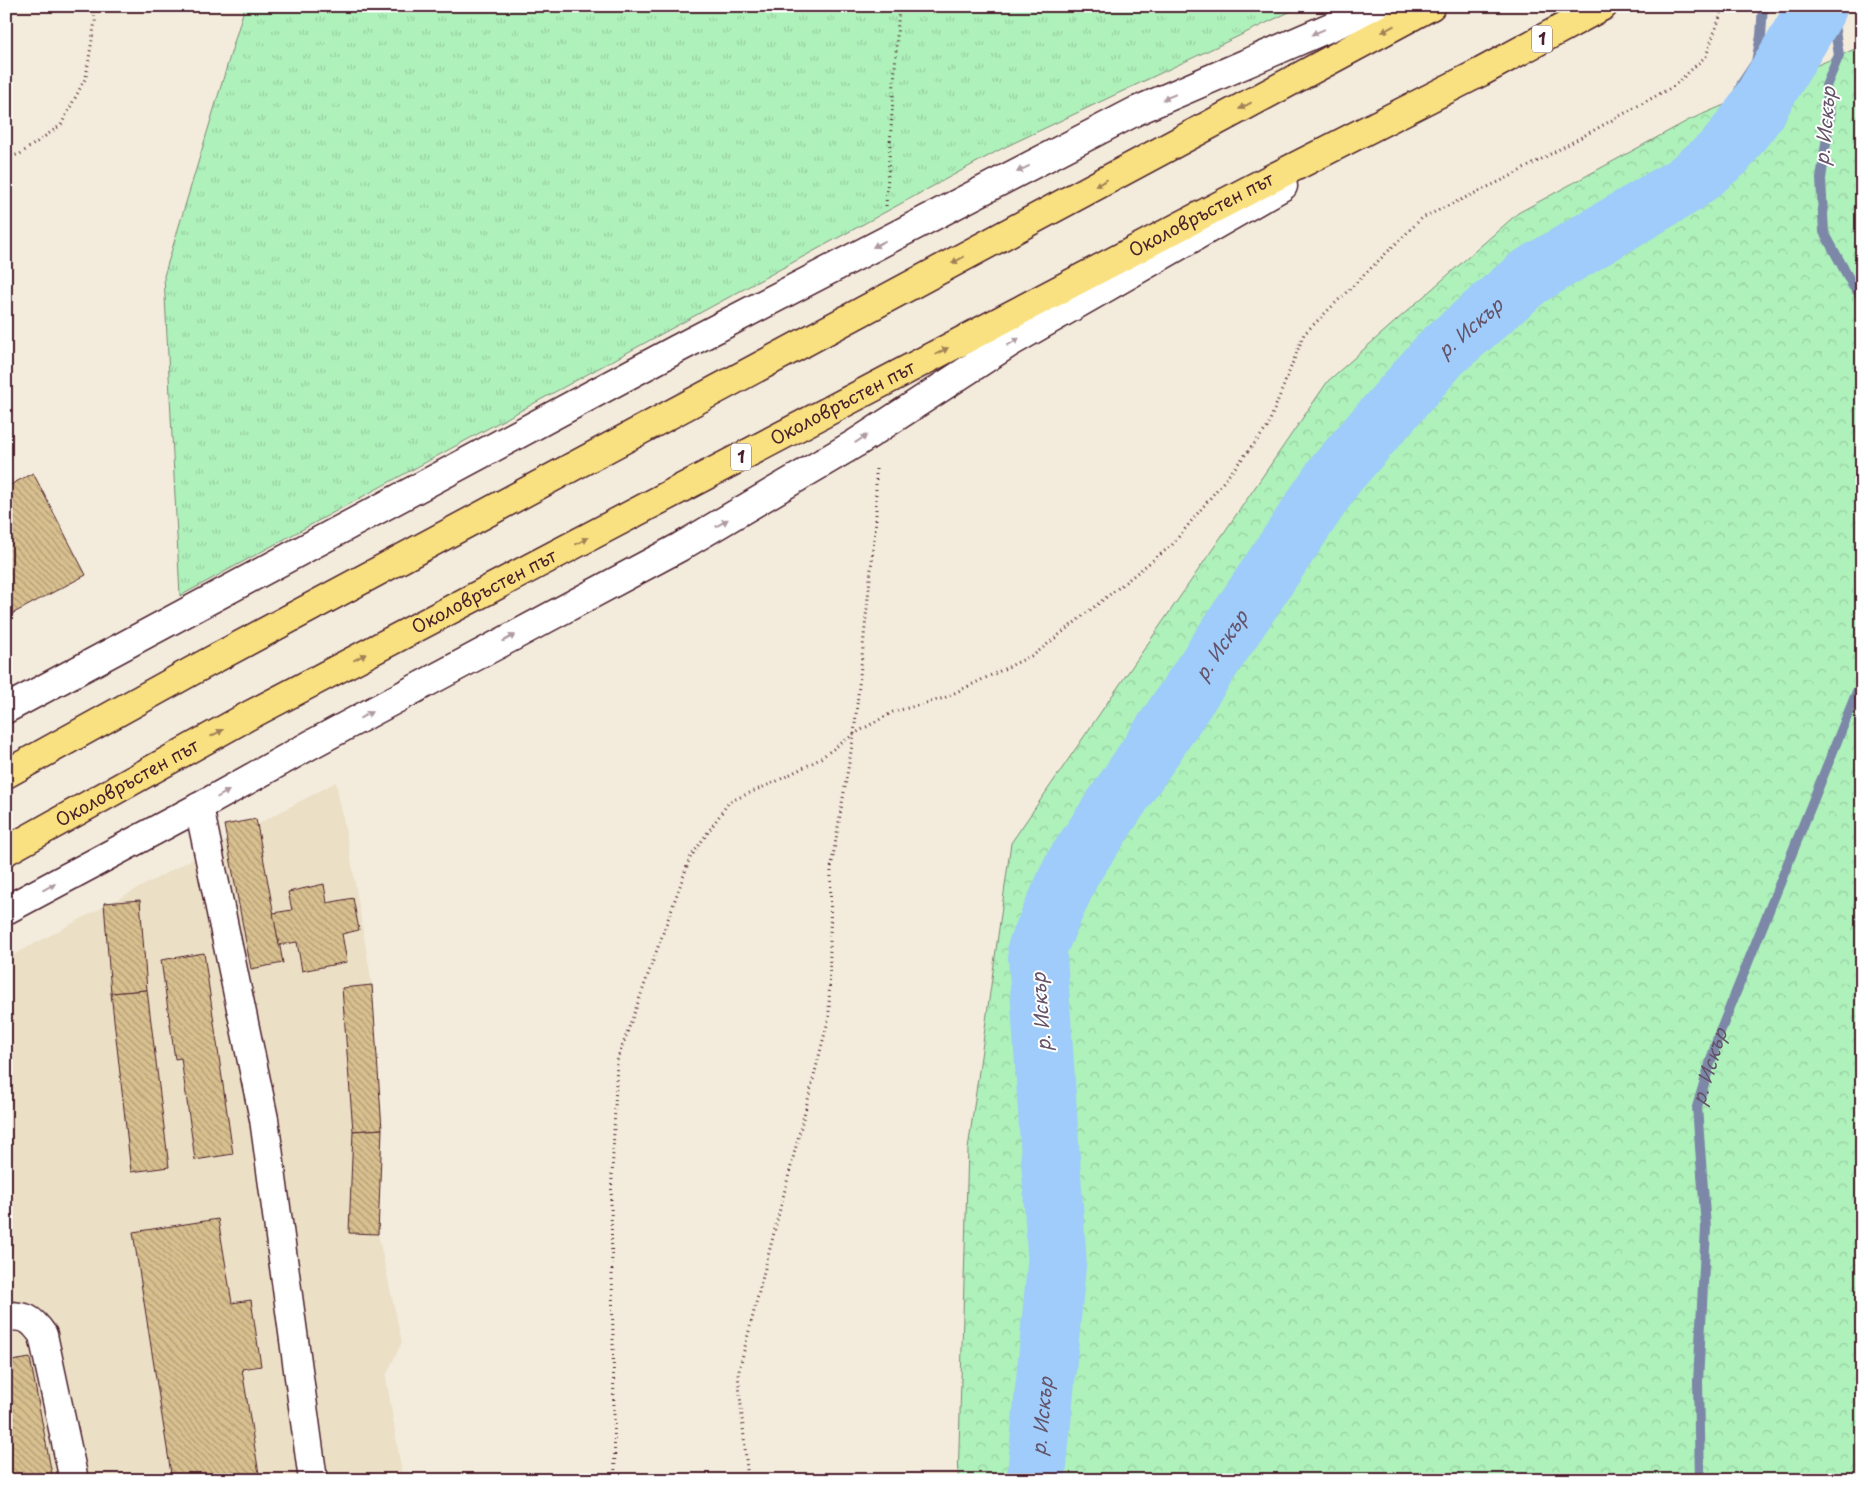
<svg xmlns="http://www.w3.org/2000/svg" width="1868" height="1486" font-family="'Playpen Sans',sans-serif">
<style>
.built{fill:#ebdfc6}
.grass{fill:url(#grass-tufts);stroke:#7c8873}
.forest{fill:url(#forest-crowns);stroke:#7c8873}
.water{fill:url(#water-rules);stroke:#7d87a7}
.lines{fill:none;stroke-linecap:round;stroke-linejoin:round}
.stream{stroke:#7d87a7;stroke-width:10}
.river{stroke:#9fccfa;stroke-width:59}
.building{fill:url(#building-back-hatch);stroke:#4a1f2b}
.minor-casing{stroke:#4a1f2b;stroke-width:31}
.highway-casing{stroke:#4a1f2b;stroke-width:31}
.path{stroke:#4a1f2b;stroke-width:3;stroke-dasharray:1 4;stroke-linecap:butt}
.minor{stroke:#fff;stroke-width:28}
.highway{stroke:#f9e181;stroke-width:28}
.oneway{fill:#a28056}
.oneway2{fill:#ae9aa0}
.labels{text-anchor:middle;stroke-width:4;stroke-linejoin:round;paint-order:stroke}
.shield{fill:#fff;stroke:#80626b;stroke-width:1}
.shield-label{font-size:16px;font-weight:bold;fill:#4a1f2b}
.street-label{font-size:18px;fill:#4a1f2b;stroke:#fff}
.water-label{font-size:19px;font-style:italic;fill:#645369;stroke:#fff}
</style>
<defs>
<pattern id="grass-tufts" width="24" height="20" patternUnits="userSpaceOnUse" patternTransform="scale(1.25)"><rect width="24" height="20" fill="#aef1bb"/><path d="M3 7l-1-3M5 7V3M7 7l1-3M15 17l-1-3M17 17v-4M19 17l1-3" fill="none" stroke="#97cea1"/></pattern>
<pattern id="forest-crowns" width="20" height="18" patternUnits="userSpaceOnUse" patternTransform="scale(1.25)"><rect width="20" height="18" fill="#aef1bb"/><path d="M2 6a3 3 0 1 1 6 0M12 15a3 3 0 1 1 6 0" fill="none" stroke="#97cea1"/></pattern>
<pattern id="water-rules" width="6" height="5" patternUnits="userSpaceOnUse" patternTransform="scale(1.25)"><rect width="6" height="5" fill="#9fccfa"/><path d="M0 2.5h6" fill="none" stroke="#8aafd6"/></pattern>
<pattern id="building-back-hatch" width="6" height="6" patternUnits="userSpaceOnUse" patternTransform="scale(1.25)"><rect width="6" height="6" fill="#d8c08f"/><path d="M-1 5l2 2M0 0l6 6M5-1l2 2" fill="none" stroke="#b19b75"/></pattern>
</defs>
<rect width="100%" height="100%" fill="#f3ecdd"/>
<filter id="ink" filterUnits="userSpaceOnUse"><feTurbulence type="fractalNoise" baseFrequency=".02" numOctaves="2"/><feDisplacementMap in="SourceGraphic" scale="10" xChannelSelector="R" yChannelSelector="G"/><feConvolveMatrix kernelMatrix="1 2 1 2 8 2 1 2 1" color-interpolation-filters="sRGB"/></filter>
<g filter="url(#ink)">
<!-- built -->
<polygon class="built" points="336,782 352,864 372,985 382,1129 378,1234 402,1342 386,1376 403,1480 6,1480 6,959"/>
<!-- grass -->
<polygon class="grass" points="245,6 1302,6 1003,148 180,596 164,276"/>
<!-- forest -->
<polygon class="forest" points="1862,46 1862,1480 958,1480 968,1149 1011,843 1328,381 1518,213 1689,120"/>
<!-- water -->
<polygon class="water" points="1788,6 1840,6 1776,78 1786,15"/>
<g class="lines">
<!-- stream -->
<g class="stream">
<polyline points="1831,6 1839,55 1826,86 1830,115 1821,179 1824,232 1853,286 1862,297"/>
<polyline points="1725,152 1728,118 1742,83 1756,62 1761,36 1763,6"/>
<path id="s1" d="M1700,1480L1698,1382L1706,1228L1697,1107L1718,1037L1862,679"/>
</g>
<!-- river -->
<path class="river" id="s2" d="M1036,1480L1057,1260L1037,948L1072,869L1335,475L1442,352L1529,277L1685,185L1725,152L1754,114L1818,6"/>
</g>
<!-- building -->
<g class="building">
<polygon points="33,473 86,575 6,617 6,487"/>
<polygon points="256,819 283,963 251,969 224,825"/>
<polygon points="324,884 327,903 353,898 359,930 342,934 347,962 302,971 297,942 279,945 273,913 292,910 288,892"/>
<polygon points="140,900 147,990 111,993 104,903"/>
<polygon points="204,953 233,1154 195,1160 181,1058 175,1059 161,960"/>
<polygon points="372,985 382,1129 353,1131 342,988"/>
<polygon points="147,990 169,1167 131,1172 111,993"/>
<polygon points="382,1129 378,1234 349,1233 353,1131"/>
<polygon points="218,1219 232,1303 251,1300 261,1366 242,1369 260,1480 172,1480 133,1232"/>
<polygon points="30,1358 53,1480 6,1480 6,1362"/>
</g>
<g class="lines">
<defs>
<g id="minor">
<polyline points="6,709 677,349 1136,111 1379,6"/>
<polyline points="199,807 264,1119 313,1480"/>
<polyline points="6,910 199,807 312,744 680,547 856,443 1011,342 1283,186"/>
<path d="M6,1316C26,1316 31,1318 43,1335L74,1480"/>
</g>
<g id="highway">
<polyline points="6,774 192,671 1431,6"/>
<path id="s3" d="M6,851L250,715L1249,190L1481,72L1603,6"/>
</g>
</defs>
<!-- minor casing -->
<use href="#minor" class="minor-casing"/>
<!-- highway casing -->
<use href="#highway" class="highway-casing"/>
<!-- path -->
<g class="path">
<polyline points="6,158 20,154 61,125 86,77 95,21 94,6"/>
<polyline points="886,206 899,6"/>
<polyline points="615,1480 611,1201 617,1061 690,858 729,802 777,781 818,760 854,734 893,712 944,698 1035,654 1172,545 1267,428 1304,334 1422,218 1509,177 1674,86 1706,56 1722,11 1721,6"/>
<polyline points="748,1480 738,1374 829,1017 831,868 854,734 876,520 876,466"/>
</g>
<!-- minor -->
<use href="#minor" class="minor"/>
<!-- highway -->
<use href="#highway" class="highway"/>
</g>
<!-- one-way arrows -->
<defs><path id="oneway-solid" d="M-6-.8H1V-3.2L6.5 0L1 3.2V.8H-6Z" transform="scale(1.25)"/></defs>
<g class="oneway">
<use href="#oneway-solid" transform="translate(1388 29) rotate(152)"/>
<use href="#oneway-solid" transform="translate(1245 106) rotate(152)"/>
<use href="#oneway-solid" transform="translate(1101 183) rotate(152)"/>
<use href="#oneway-solid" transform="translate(958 260) rotate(152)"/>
<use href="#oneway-solid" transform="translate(942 351) rotate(-28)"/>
<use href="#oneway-solid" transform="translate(582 541) rotate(-28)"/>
<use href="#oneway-solid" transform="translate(360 657) rotate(-28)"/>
<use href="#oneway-solid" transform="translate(217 733) rotate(-29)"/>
</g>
<g class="oneway2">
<use href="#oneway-solid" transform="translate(1318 32) rotate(157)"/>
<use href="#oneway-solid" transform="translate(1169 97) rotate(157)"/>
<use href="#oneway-solid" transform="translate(1023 169) rotate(153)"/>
<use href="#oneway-solid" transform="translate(879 244) rotate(153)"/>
<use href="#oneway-solid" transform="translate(1013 342) rotate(-31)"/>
<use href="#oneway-solid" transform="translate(861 439) rotate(-33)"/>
<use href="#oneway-solid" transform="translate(722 523) rotate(-31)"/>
<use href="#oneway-solid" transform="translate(509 638) rotate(-28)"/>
<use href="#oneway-solid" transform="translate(366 715) rotate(-28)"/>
<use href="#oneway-solid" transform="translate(223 794) rotate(-30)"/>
<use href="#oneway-solid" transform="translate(49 887) rotate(-28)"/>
</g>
</g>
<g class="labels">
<!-- shield labels -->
<g class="shield">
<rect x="1532" y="25.5" width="20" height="27" rx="4"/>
<rect x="731" y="443.5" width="20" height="27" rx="4"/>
</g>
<g class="shield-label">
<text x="1542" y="45">1</text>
<text x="741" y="463">1</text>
</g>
<!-- street labels -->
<g class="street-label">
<text dy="6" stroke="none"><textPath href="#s3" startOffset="1354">Околовръстен път</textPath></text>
<text dy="6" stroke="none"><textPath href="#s3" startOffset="949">Околовръстен път</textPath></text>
<text dy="6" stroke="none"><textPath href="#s3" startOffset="544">Околовръстен път</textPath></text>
<text dy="6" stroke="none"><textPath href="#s3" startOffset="139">Околовръстен път</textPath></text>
</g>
<!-- water labels -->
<g class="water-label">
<text transform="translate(1825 126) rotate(-85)" y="7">р. Искър</text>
<text dy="7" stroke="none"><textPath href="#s2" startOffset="1294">р. Искър</textPath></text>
<text dy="7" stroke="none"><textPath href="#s2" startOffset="889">р. Искър</textPath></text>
<text transform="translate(1041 1012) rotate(-94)" y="7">р. Искър</text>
<text dy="7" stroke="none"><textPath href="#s1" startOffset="416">р. Искър</textPath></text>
<text dy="7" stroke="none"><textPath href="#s2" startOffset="64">р. Искър</textPath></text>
</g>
</g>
<!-- margin -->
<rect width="1868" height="1486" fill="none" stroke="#fff" stroke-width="25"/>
<rect x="12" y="12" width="1843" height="1461" fill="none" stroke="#4a1f2b" stroke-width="2" filter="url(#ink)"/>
</svg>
